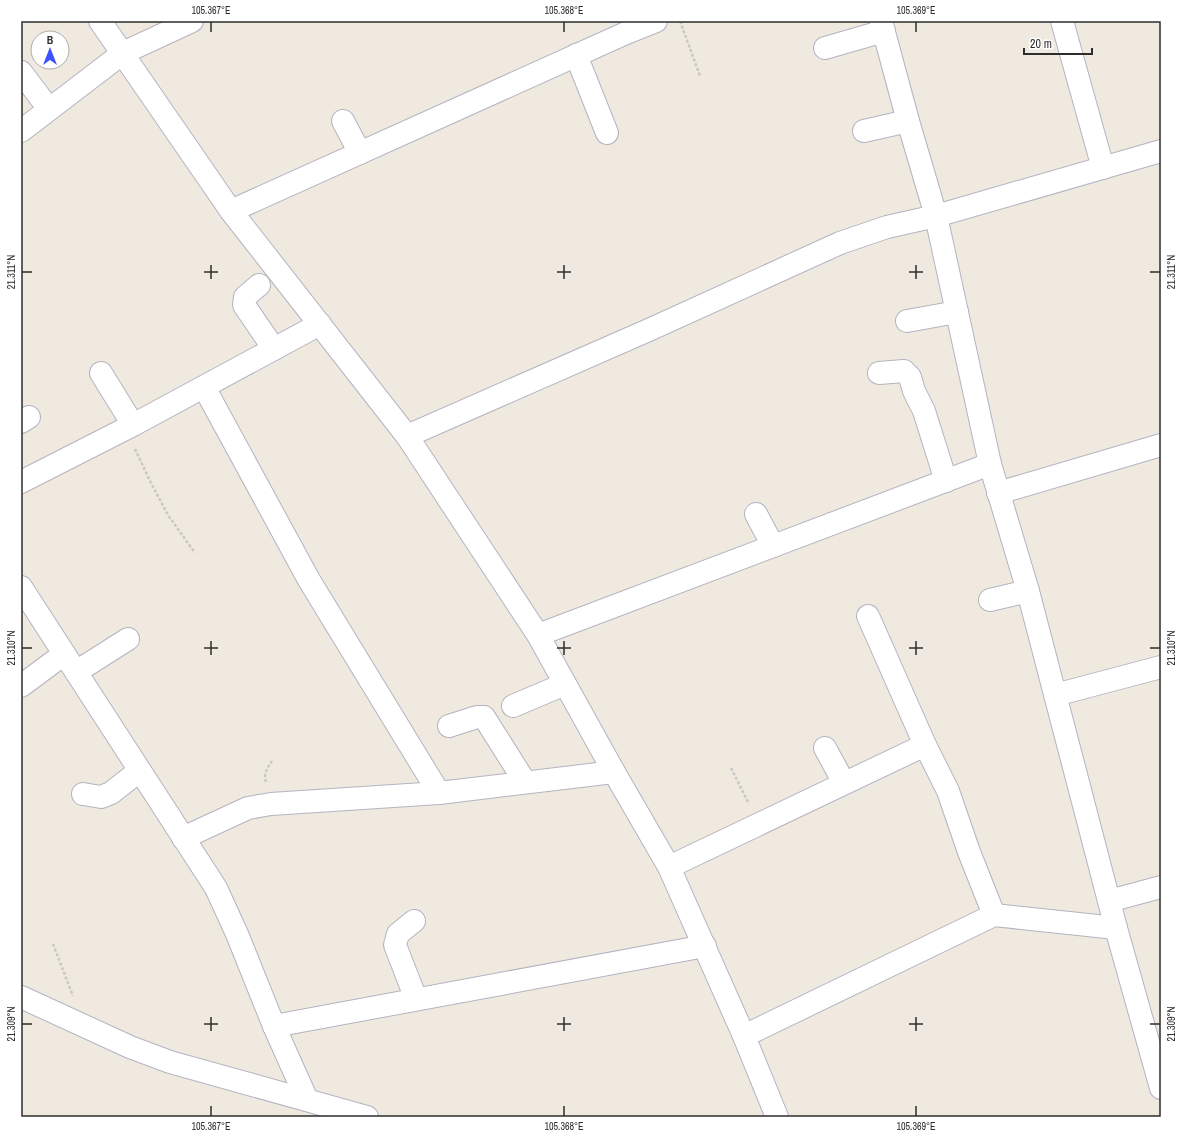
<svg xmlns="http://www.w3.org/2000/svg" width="1182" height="1138" font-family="'Archivo Narrow',sans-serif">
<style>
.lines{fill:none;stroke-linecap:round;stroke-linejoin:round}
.minor-casing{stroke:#b3b4c1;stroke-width:24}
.path{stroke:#c8c8c8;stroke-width:2.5;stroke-dasharray:3 2;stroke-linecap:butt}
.minor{stroke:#fff;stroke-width:22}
.ticks{fill:none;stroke:#2d2d2d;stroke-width:1.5}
.neatline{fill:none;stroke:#2d2d2d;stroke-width:1.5}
.ticks-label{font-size:10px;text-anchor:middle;fill:#2d2d2d}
</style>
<rect width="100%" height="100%" fill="#efe9df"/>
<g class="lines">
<defs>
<g id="minor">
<polyline points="100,21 231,211 407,436 538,635 614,772 669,867 744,1036 777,1117"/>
<polyline points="881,21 908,121 936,216 990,464 1028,591 1116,928 1161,1088"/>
<polyline points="1062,21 1103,168"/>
<polyline points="825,48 884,31"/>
<polyline points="576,55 607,133"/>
<polyline points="21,72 49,109"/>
<polyline points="343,121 360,153"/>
<polyline points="21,131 123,53 192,21"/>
<polyline points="864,131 908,121"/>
<polyline points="231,211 626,33 656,21"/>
<polyline points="259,285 245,297 244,305 274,349"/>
<polyline points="907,321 957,312"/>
<polyline points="101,373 133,425"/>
<polyline points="879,373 904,371 910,377 914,391 924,411 946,481"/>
<polyline points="204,387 309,580 439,793"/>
<polyline points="21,422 29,417"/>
<polyline points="407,436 651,329 840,243 887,227 936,216 1161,151"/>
<polyline points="21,482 133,425 320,324"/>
<polyline points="998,493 1161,445"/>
<polyline points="756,514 773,546"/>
<polyline points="21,587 216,888 237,934 274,1026 307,1100"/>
<polyline points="990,600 1028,591"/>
<polyline points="868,616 925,745 948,791 969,852 994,915"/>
<polyline points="538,635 990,464"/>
<polyline points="76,672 128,639"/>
<polyline points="21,686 64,654"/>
<polyline points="1055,695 1161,667"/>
<polyline points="513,706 565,684"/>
<polyline points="449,726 477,717 484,717 525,782"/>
<polyline points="825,748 844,783"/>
<polyline points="83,794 101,797 111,793 139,771"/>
<polyline points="183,838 248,808 271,804 439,793 614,772"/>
<polyline points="669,867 925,745"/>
<polyline points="1109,901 1161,887"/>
<polyline points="414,921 398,934 395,945 416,999"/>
<polyline points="21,997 130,1047 170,1062 367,1117"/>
<polyline points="274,1026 705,946"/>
<polyline points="744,1036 994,915 1116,928"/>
</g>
</defs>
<!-- minor casing -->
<use href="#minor" class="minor-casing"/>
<!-- path -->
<g class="path">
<polyline points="680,21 700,76"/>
<polyline points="135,449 150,481 168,515 195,553"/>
<polyline points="731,768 749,804"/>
<path d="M266,782C263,774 268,767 272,761"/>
<polyline points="53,944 73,996"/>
</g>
<!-- minor -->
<use href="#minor" class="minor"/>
</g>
<!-- ticks -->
<path class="ticks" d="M211,22V32M564,22V32M916,22V32M211,265V279M564,265V279M916,265V279M22,272H32M204,272H218M557,272H571M909,272H923M1150,272H1160M211,641V655M564,641V655M916,641V655M22,648H32M204,648H218M557,648H571M909,648H923M1150,648H1160M211,1017V1031M564,1017V1031M916,1017V1031M22,1024H32M204,1024H218M557,1024H571M909,1024H923M1150,1024H1160M211,1106V1116M564,1106V1116M916,1106V1116"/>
<!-- border -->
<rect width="1182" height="1138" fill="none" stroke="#ffffff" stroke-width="44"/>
<!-- north arrow -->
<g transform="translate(50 50)"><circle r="19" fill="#ffffff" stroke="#ababab"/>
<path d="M0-3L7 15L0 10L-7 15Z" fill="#3c53ff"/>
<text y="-6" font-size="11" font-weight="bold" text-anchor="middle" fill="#2d2d2d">B</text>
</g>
<!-- scale -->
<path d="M1024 48v6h68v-6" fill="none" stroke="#2d2d2d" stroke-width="2"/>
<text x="1030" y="48" font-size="12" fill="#2d2d2d" stroke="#ffffff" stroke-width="3" paint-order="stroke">20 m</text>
<rect x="22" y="22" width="1138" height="1094" class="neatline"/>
<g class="ticks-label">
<text x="211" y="14">105.367°E</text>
<text x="564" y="14">105.368°E</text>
<text x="916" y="14">105.369°E</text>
<text transform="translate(11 272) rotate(-90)" y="4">21.311°N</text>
<text transform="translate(1171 272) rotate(-90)" y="4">21.311°N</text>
<text transform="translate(11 648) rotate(-90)" y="4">21.310°N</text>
<text transform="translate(1171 648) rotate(-90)" y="4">21.310°N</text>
<text transform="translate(11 1024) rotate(-90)" y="4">21.309°N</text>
<text transform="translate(1171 1024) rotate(-90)" y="4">21.309°N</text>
<text x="211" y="1130">105.367°E</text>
<text x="564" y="1130">105.368°E</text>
<text x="916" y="1130">105.369°E</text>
</g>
</svg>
